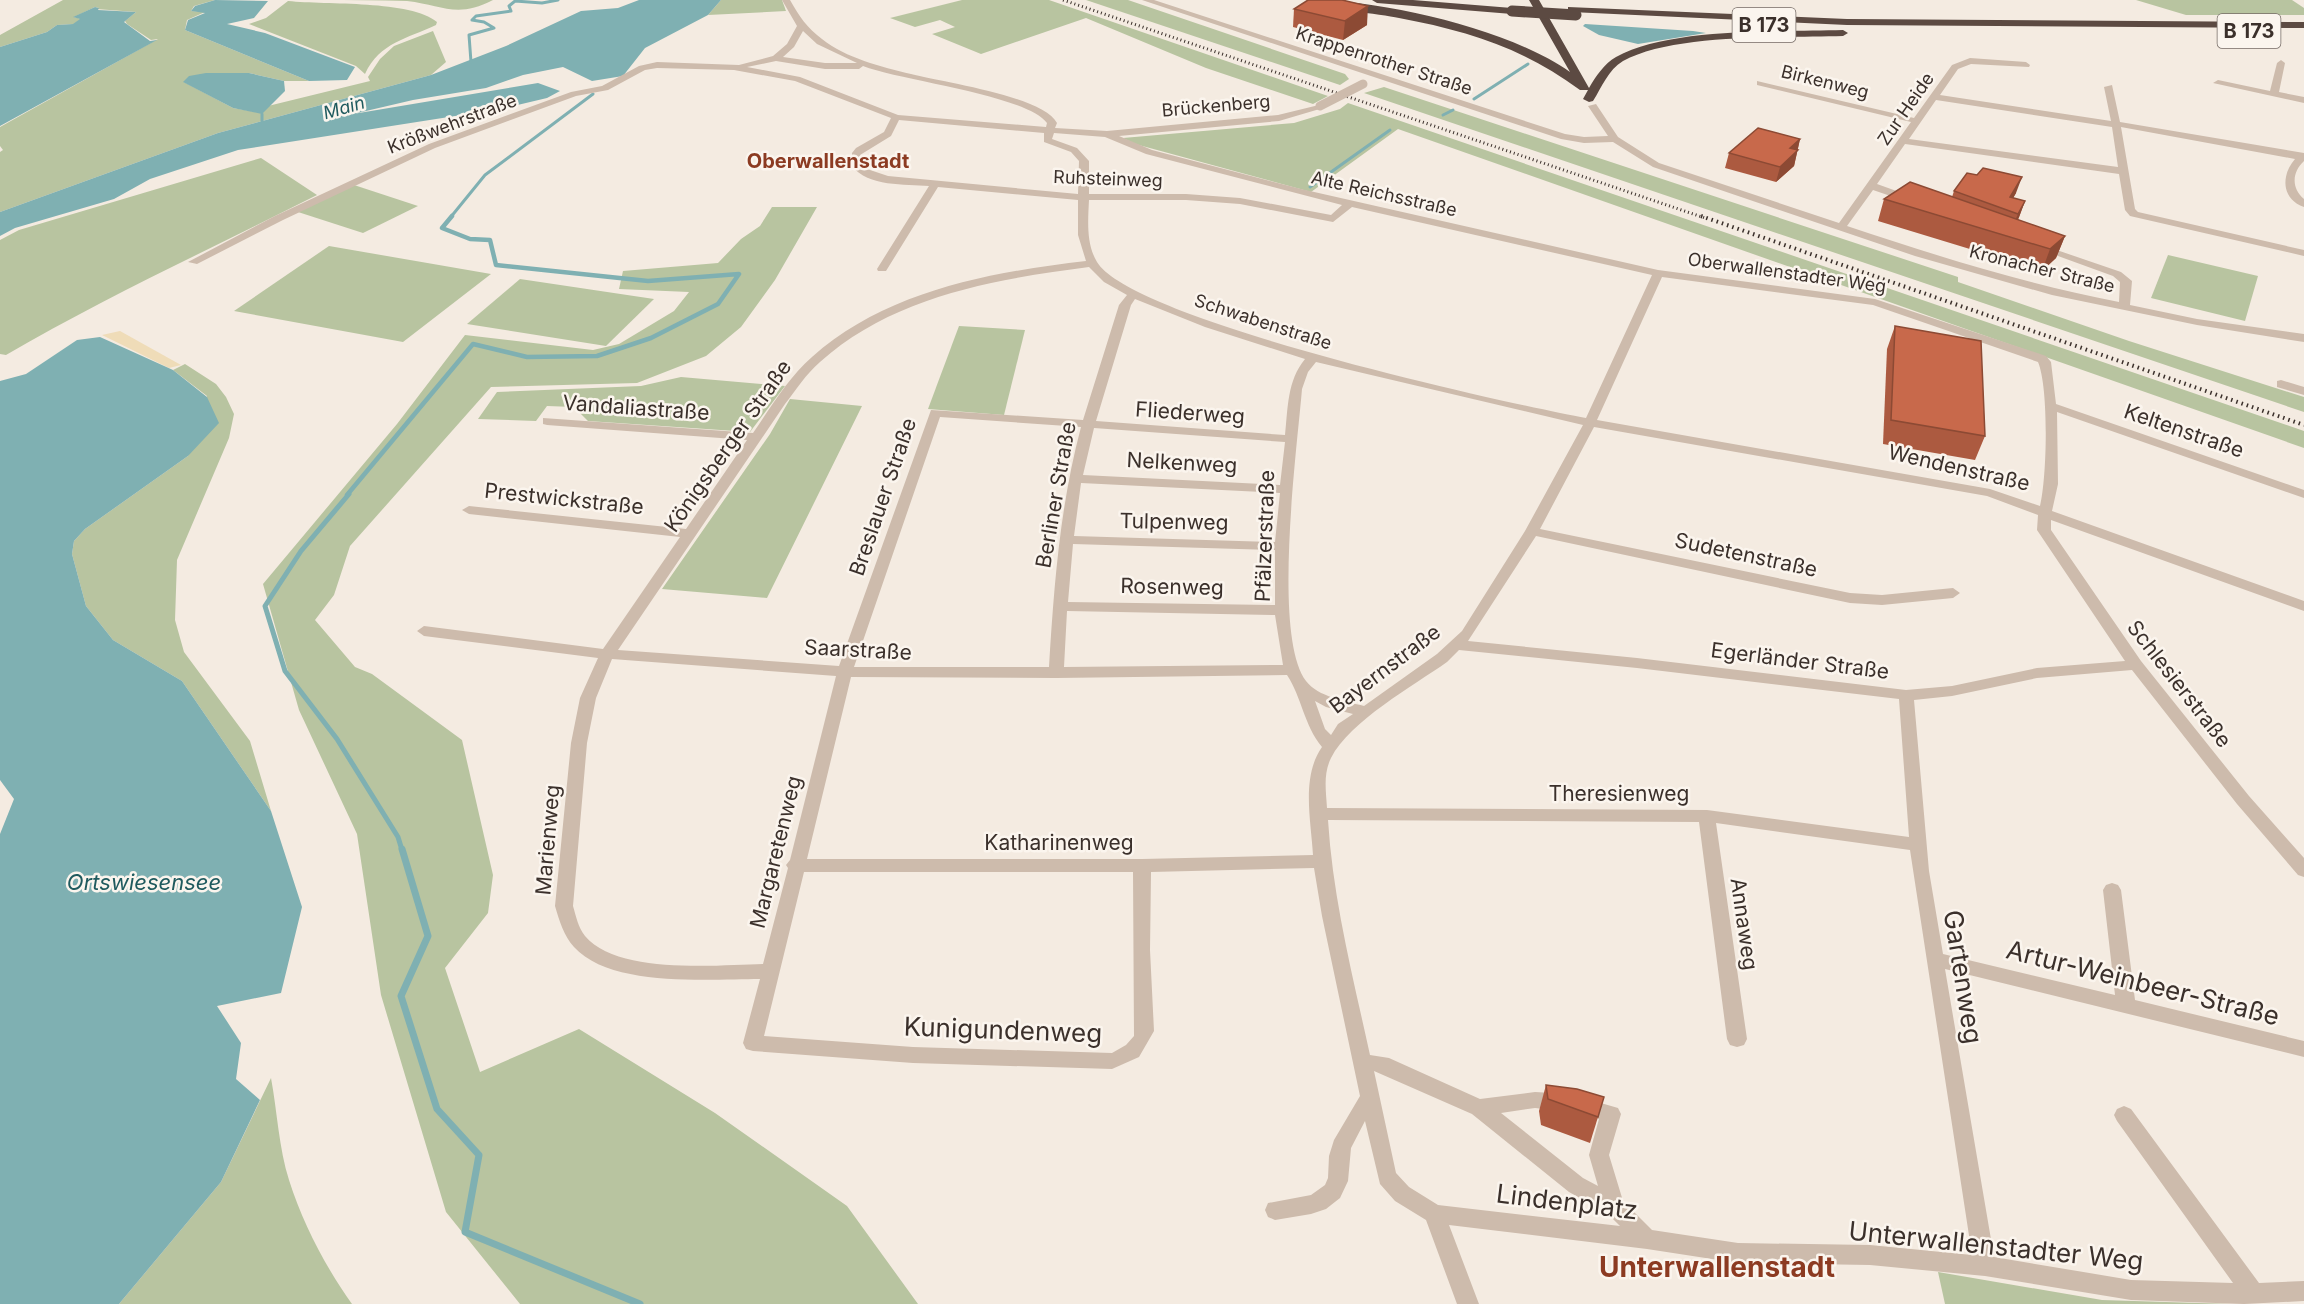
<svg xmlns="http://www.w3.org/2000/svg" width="2304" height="1304" font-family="Inter,sans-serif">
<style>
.green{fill:#b8c4a0}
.sand{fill:#efdcb8}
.water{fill:#7fb0b2}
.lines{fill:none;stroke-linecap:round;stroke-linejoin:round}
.stream-far3{stroke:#7fb0b2;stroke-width:3}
.stream-far2{stroke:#7fb0b2;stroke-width:4.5}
.stream-far1{stroke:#7fb0b2;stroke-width:5}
.stream{stroke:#7fb0b2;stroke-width:7}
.minor{fill:#cdbbac;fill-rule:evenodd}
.highway{fill:#5c4a42;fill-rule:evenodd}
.rail-far1{stroke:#3b302b;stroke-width:3;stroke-dasharray:1 3;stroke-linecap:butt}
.rail{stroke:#3b302b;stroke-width:4;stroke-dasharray:1.5 4;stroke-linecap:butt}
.minor-bridge{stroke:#cdbbac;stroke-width:9}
.highway-bridge{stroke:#5c4a42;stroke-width:11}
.wall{fill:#ac5a40}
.shaded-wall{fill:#8c4a34}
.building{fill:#c8694b;stroke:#8c4a34;stroke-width:1.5}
.labels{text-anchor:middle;stroke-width:5;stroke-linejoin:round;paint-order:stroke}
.far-street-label{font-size:18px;fill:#3b302b;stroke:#fbf5ee}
.far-water-label{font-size:18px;font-style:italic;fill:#1f5a5e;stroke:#fbf5ee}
.shield{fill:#fbf5ee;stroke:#756b66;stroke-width:1.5}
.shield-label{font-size:20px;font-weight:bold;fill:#3b302b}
.far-quarter-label{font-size:20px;font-weight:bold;fill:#8c3b22;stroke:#fbf5ee}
.street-label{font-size:21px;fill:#3b302b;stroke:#fbf5ee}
.water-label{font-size:22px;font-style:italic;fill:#1f5a5e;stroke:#fbf5ee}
.near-street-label{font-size:26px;fill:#3b302b;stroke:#fbf5ee}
.near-quarter-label{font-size:28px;font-weight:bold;fill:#8c3b22;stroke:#fbf5ee}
</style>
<rect width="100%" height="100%" fill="#f4ebe1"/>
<!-- green -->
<g class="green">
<polygon points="63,0 215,0 194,6 191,11 205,12 187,20 185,30 309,81 284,81 249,73 184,82 233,108 262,113 268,106 370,81 368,77 380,59 394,46 433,31 446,62 431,75 218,133 0,212 0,152 3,150 0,146 0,127 158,39 151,40 127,24 125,21 136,12 96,9 99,8 95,7 74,17 81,19 74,24 57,25 47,32 0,47 0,35"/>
<path d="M322,0H493C457,19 442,5 407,1C379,0 350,0 322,0Z"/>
<polygon points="721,0 782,0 786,11 708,15"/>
<polygon points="962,0 1049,0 1328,96 1313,104 1206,68 1086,18 981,54 932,34 955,27 940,20 915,27 890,18"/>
<polygon points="1086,0 1128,0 1345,74 1349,79 1340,85"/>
<polygon points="2136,0 2292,0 2304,8 2304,15 2186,15"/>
<path d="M288,1C327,5 411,0 437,22L436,25C407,39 380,42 365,74L356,66L249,24L266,18Z"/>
<polygon points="1384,87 1958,277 1958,282 2129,341 2304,397 2304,412 1364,93"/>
<polygon points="1348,103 2304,431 2304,448 1398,129 1311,192 1135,144 1123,138 1294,123 1340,109"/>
<path d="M261,158L317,195C213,248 107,296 6,355L0,354V240L19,230Z"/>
<polygon points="354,185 418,206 363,233 298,212"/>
<polygon points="772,207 817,207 775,280 741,327 706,356 637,383 491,387 350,546 334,595 315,620 355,667 372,674 462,740 493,875 488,913 445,968 480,1072 579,1029 715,1113 847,1206 918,1304 520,1304 446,1212 381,995 357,834 299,710 263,584 397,424 465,335 593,350 619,344 674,311 689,292 619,289 623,271 718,263 741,239 760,226"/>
<polygon points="329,246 491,274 403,342 234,311"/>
<polygon points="2168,255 2258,276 2245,321 2151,298"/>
<polygon points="520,279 654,299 606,346 467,324"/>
<polygon points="959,326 1025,330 1004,415 928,409"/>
<polygon points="185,364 216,384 226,397 234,414 229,438 177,560 175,620 184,652 250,741 271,811 182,681 113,640 86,606 72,554 74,541 85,529 188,456 207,396 173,370"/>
<polygon points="681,377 785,386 750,432 588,421 574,407 547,406 536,421 478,419 497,392 641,386"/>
<polygon points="790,399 862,406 767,598 662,589 770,434"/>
<path d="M271,1078C277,1110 279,1149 289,1180C303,1224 325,1266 352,1304H119L221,1182Z"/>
<polygon points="1938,1272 2102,1300 2230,1304 1945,1304"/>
</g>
<!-- sand -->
<polygon class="sand" points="120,331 181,365 169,368 102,335"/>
<!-- water -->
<g class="water">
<polygon points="215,0 268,1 254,18 227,24 265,33 355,67 347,80 309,81 185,30 188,20 205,13 191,11 195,6"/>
<polygon points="639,0 721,0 708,15 645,48 623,76 592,81 563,67 523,75 486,88 413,100 353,114 538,83 560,91 547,98 500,109 238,150 150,179 114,199 15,228 0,236 0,212 218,133 431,75 506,46 581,11 618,8"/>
<polygon points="95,7 99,8 98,10 136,12 124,22 150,41 157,40 0,126 0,47 47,32 57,25 73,24 80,19 73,17"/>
<polygon points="1585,24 1693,31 1706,33 1638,44 1599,35 1583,26"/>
<polygon points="206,73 249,73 284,81 285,91 262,114 233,108 183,82 189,76"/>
<polygon points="100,337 173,370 207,397 219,423 188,456 85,529 74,541 72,554 86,606 113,640 182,681 271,811 302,907 281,993 217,1006 241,1043 236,1079 260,1100 221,1182 119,1304 0,1304 0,834 14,799 0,780 0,381 26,374 77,340"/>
</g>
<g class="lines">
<!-- stream-far3 -->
<g class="stream-far3">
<polyline points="471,62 469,35 494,28 484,22 472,20 476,16 511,11 509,6 515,1 542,3 558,0"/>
<polyline points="1474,99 1528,64"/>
<polyline points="262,114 262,121"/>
<polyline points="1443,115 1453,110"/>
<polyline points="1310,187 1390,130"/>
<polyline points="450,218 485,175 593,94"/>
</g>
<!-- stream-far2 -->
<polyline class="stream-far2" points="347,495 473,344 527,357 597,356 651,338 718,304 739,274 648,281 496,265 490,240 470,239 442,228 452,216"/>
<!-- stream-far1 -->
<polyline class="stream-far1" points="349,494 301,551 265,606 285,671 337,739 398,837 402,850"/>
<!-- stream -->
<polyline class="stream" points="402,849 428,936 401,996 437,1109 479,1155 465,1232 640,1304"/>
<!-- minor -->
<g class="minor">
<path d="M782,0H790C799,16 807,28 822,39C846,58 881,67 911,74C941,82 1043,96 1057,123L1055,128L1107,131L1278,115L1323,104V108L1279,121L1119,136L1152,150L1301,189L1658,270L1875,299L2046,356L2051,362L2056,404L2304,490V498L2057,412L2058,484L2052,511L2304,601V611L2051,520V530L2141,661L2249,796L2304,858V877L2298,875L2237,804L2132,670L2037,678L1952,696L1914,700L1929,871L1943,954L2115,995L2103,890L2106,885L2112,883L2118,885L2121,890L2135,1000L2304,1041V1057L1945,969L1994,1257L2131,1280L2233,1283L2117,1121L2114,1115L2117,1109L2124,1106L2131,1109L2259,1283L2304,1281V1301L2244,1304L2131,1300L1985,1276L1870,1265L1738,1263L1647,1249L1449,1225L1479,1304H1457L1426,1220L1395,1201L1380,1184L1365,1121L1351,1148L1348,1181L1340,1198L1326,1209L1311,1214L1275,1220L1268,1217L1265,1210L1268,1203L1311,1195L1325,1185L1328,1178L1329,1156L1334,1140L1360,1096L1322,916L1314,868L1151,872L1150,950L1154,1031L1139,1057L1112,1069L913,1063L753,1051L746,1049L743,1043L760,979C710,979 611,988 574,947C564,936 559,920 555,906L571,743L580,698L598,658L424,636L417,631L424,626L603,649L680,537L469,514L462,510L469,506L686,529L747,440L547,425L543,424V418L753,433C771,407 788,378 812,357C886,291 991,272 1086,261L1078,235V200L938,187L886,271H878L877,269L929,186C905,184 868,187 852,166V153L856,148L884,132L891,118L795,81L734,70L657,68L645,70L608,90L576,96L435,148L283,220L197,264L188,262L275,216L429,144L571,92L602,86L639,66L657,62L739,65L773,56L787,44L797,26ZM803,31L817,44L857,63H825L783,57L794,47ZM776,61L825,69H859L863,66C902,81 1026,95 1047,123L1046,127L898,115L800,77L747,67ZM899,120L1044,133V142L1071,152L1079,161L1078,194L888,176L864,168L860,155L891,136ZM1054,133L1105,137L1146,154L1342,205L1331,215L1240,198L1186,194H1089V161L1077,148L1052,139ZM1089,200H1186L1240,204L1333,222L1352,207L1652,275L1586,418C1506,403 1133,321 1097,262C1086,244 1088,220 1089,200ZM1089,267L1104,282L1127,295L1119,305L1083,420L931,410L839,666L618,650L785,404C796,390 806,374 820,362C893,296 996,279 1089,267ZM1662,277L1873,305L2038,362C2049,388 2047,478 2040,506L1990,489L1597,420ZM1135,299L1205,327L1305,359C1287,381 1288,408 1285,435L1096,421L1131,305ZM1316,362L1583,425L1525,531L1462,631L1437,654L1364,706C1346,701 1318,697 1306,681C1272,636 1297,450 1302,389L1308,372ZM940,417L1081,427C1060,506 1054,585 1049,667H854ZM1594,427L1987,496L2038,515L2037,530L2125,661L2037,668L1952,686L1906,690L1637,658L1468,641L1536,536L1850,603L1882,605L1953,598L1960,593L1953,588L1882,595L1850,593L1540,529ZM1094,428L1285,442L1280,485L1083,475ZM1081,483L1280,493L1275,542L1074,536ZM1073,544L1275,550V605L1068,602ZM1067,611L1275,615L1283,665L1064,667ZM1459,650L1637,668L1899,699L1909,837L1707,810L1327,808C1326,791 1323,774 1331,758C1350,721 1413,686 1447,662ZM612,659L836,676L790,860L786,865L788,868L763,964C717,965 618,975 585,936C578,927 576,916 573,906L587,743L596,698ZM1287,675C1302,698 1304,725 1322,747C1301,777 1311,820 1313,855L1142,859H807L851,677L1056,678ZM1315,701L1326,707L1353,714L1338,724L1331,735L1325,729ZM1328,820L1699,822L1727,1039L1730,1045L1737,1047L1744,1045L1747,1039L1716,823L1910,850L1972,1255L1870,1245L1738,1243L1652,1230L1623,1201L1609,1155L1621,1114L1618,1108L1570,1094L1535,1092L1480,1099L1389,1058L1370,1055C1353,977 1333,900 1328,820ZM804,872H1133L1134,1036L1126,1045L1112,1053L913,1047L764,1036ZM1374,1071L1472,1114L1569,1192L1607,1213L1620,1226L1438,1205L1409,1187L1396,1173ZM1535,1108L1570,1112L1599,1119L1589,1155L1598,1186L1583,1178L1501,1113Z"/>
<path d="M1142,0H1154L1565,134L1584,137L1608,136L1588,106L1596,104L1618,137L1659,163L1839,223L1911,122L1757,85V81L1914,118L1952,65L1970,58L2026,62L2030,65L2029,67L1971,64L1958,69L1940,95L2111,121L2104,87L2112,85L2120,122L2304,153V161C2292,172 2291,188 2304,199V207C2281,199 2281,175 2295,159L2121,127L2135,209L2138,212L2304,250V256L2130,216L2125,210L2119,174L1905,144L1877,184L1916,198V202H1908L1873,190L1847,226C1937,256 2026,284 2119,302L2120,282L2113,276L2036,248L2045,246L2121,272L2132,281L2130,305L2197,319L2304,334V342L2197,325L2052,295L1915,256L1653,167L1613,142L1584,143L1561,139ZM1936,100L2112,127L2118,167L1909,139Z"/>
<polygon points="2281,60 2285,63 2279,92 2304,97 2304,103 2213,83 2218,80 2270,91 2277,63"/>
<polygon points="2281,380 2304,387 2304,395 2277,387 2277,381"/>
</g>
<!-- highway -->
<g class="highway">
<path d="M1310,0C1384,0 1509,29 1570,72L1529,0H1539L1589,88C1596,76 1604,64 1616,57C1670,27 1781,32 1843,30L1848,33L1843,36C1784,38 1674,33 1623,61C1608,70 1602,87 1593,101L1589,102L1583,99L1588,90H1580C1523,48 1468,31 1399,18C1381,14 1322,9 1310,0Z"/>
<polygon points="1372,0 1413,0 1512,8 1517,11 1512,14 1377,3"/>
<polygon points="1568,7 1847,19 2304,22 2304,28 1847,25 1571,12 1568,11"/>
</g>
<!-- rail-far1 -->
<polyline class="rail-far1" points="1063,0 1705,218"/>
<!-- rail -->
<polyline class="rail" points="1701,216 2304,425"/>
<!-- minor-bridge -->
<polyline class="minor-bridge" points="1320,106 1363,84"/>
<!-- highway-bridge -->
<polyline class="highway-bridge" points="1512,11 1576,15"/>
</g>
<!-- wall -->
<g class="wall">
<polygon points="1294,9 1367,25 1343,40 1293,27"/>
<polygon points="1800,139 1794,166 1776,182 1725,168 1729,153"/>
<polygon points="1977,175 2016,193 2013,198 2025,201 2018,220 2065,236 2056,258 2042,271 1878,221 1884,199 1952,197 1954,191"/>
<polygon points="1895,326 1985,436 1975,460 1883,444 1887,349"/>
<polygon points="1546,1085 1598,1117 1590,1143 1541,1125 1539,1111"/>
</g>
<!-- shaded-wall -->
<g class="shaded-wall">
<polygon points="1368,6 1367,25 1343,40 1345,21"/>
<polygon points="1800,139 1794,166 1776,182 1780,167 1790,148"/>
<polygon points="2022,177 2016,193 2006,210 2010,197"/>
<polygon points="2025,201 2019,217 2011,230 2018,214"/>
<polygon points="2065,236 2056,258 2042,271 2050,249"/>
</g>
<!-- building -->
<g class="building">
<polygon points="1308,0 1342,0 1368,6 1345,21 1294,9"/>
<polygon points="1758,128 1800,139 1790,148 1798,150 1780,167 1729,153"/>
<polygon points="1983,168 2022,177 2010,197 2025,201 2018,214 1954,191 1967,173 1977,175"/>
<polygon points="1910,182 2065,236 2050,249 1884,199"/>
<polygon points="1895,326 1981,341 1985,436 1891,420"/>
<polygon points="1546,1085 1577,1089 1604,1097 1598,1117 1548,1099"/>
</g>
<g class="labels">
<!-- far-street labels -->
<g class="far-street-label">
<text transform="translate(1384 61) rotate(18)" y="6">Krappenrother Straße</text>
<text transform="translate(1825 82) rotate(14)" y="6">Birkenweg</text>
<text transform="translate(1216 106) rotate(-5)" y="6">Brückenberg</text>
<text transform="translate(1906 109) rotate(-55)" y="6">Zur Heide</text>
<text transform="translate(452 124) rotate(-21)" y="6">Krößwehrstraße</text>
<text transform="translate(1108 179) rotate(2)" y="6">Ruhsteinweg</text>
<text transform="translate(1384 194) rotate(13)" y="6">Alte Reichsstraße</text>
<text transform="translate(2042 269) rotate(14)" y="6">Kronacher Straße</text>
<text transform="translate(1787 273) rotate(8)" y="6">Oberwallenstadter Weg</text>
<text transform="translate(1263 322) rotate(18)" y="6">Schwabenstraße</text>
</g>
<!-- far-water labels -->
<g class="far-water-label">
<text transform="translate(344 108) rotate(-16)" y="6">Main</text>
</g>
<!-- shield labels -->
<g class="shield">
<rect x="1732.5" y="8" width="63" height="34" rx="4.5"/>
<rect x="2217.5" y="14" width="63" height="34" rx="4.5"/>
</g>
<g class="shield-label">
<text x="1764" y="32">B 173</text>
<text x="2249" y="38">B 173</text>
</g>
<!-- far-quarter labels -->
<g class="far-quarter-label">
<text x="828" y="168">Oberwallenstadt</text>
</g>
<!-- street labels -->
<g class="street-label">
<text transform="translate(636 408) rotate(4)" y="7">Vandaliastraße</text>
<text transform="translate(1190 413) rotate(4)" y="7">Fliederweg</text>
<text transform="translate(2184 431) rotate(19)" y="7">Keltenstraße</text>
<text transform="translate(728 446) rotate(-55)" y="7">Königsberger Straße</text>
<text transform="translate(1182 463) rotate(3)" y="7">Nelkenweg</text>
<text transform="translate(1959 468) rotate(13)" y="7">Wendenstraße</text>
<text transform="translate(1056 495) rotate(-80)" y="7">Berliner Straße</text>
<text transform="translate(883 497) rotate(-71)" y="7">Breslauer Straße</text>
<text transform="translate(564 499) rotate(6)" y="7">Prestwickstraße</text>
<text transform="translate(1174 522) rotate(1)" y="7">Tulpenweg</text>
<text transform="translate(1265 536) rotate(-88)" y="7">Pfälzerstraße</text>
<text transform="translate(1746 555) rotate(12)" y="7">Sudetenstraße</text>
<text transform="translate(1172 587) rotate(1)" y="7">Rosenweg</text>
<text transform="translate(858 650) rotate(3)" y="7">Saarstraße</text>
<text transform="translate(1800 661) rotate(7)" y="7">Egerländer Straße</text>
<text transform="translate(1385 669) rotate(-37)" y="7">Bayernstraße</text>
<text transform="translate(2179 684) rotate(52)" y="7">Schlesierstraße</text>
<text x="1619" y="801">Theresienweg</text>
<text transform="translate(548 840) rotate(-85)" y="7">Marienweg</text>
<text x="1059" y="850">Katharinenweg</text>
<text transform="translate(776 852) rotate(-76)" y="7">Margaretenweg</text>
<text transform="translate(1744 924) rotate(82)" y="7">Annaweg</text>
</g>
<!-- water labels -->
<g class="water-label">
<text x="144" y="890">Ortswiesensee</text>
</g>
<!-- near-street labels -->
<g class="near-street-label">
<text transform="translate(1963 977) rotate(81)" y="9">Gartenweg</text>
<text transform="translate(2143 983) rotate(14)" y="9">Artur-Weinbeer-Straße</text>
<text transform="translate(1003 1030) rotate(2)" y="9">Kunigundenweg</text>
<text transform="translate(1567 1202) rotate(7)" y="9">Lindenplatz</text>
<text transform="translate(1996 1246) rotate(6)" y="9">Unterwallenstadter Weg</text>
</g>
<!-- near-quarter labels -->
<g class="near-quarter-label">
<text x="1717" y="1277">Unterwallenstadt</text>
</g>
</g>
</svg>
